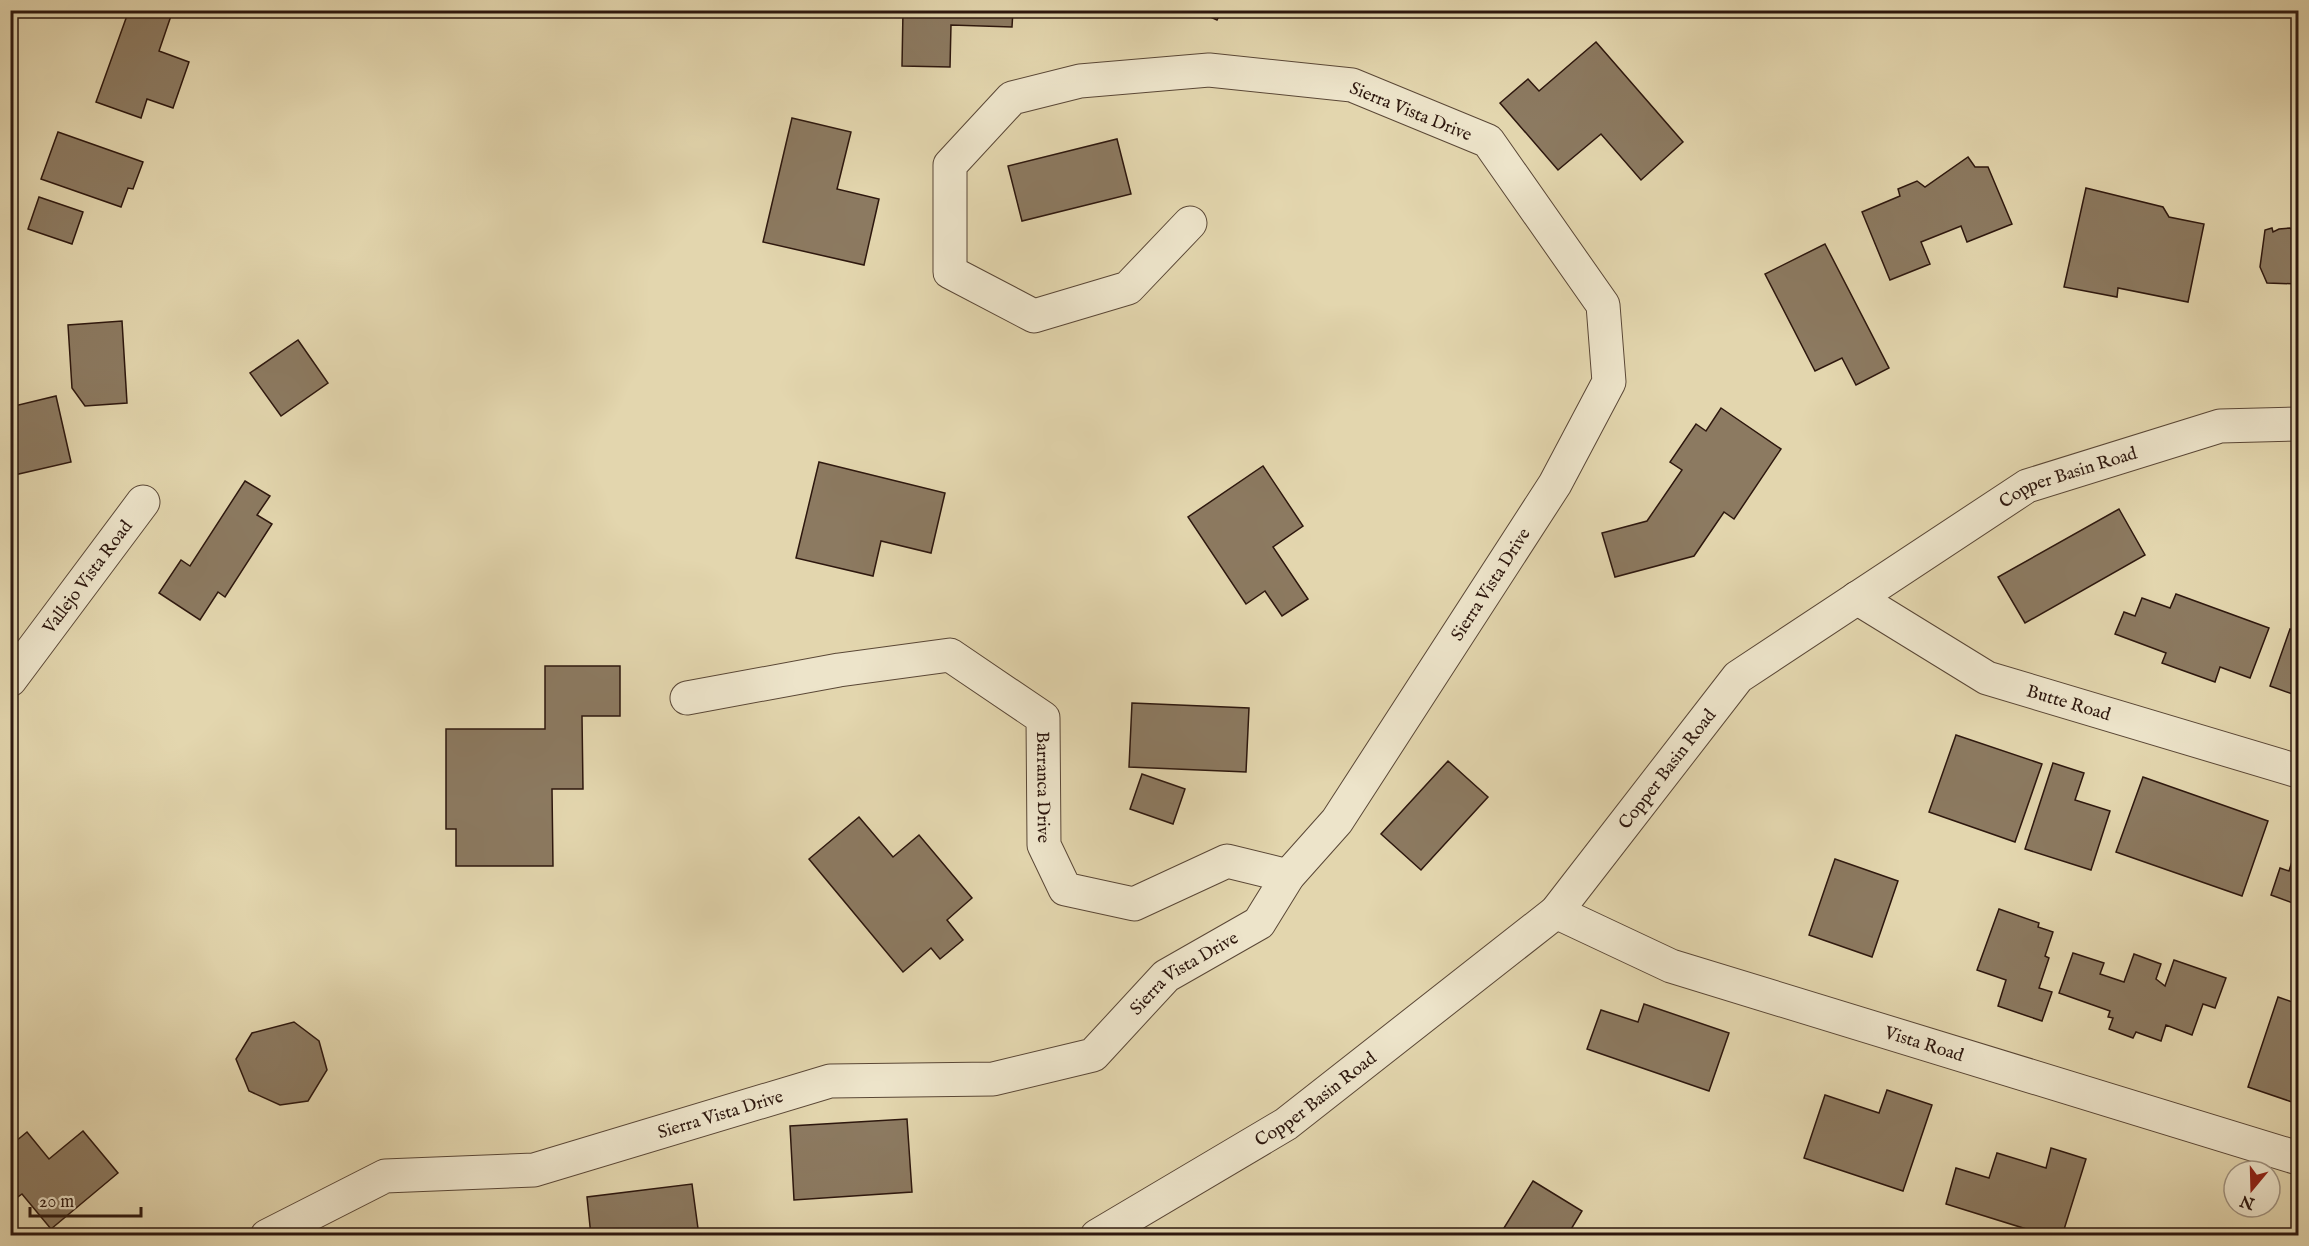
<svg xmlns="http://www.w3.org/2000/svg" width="2309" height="1246" font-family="'IM FELL English',serif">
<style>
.building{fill:#8c7a61;stroke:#2d170e;stroke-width:1.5}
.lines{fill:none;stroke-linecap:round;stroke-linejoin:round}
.minor-casing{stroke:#5a4736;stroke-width:35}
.minor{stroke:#ede4ca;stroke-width:33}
.labels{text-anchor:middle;stroke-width:6;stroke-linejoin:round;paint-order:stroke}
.street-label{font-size:18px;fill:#2d170e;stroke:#ede4ca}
</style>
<rect width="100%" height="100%" fill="#e3d6ae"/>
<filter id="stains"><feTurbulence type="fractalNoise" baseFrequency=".00333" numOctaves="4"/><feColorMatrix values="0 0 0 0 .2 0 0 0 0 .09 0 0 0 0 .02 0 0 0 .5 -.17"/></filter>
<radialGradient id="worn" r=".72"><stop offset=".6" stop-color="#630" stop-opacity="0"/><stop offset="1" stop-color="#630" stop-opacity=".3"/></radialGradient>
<!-- building -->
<g class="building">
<polygon points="129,10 173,10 159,51 189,62 173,108 147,99 141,118 96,102"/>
<polygon points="903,10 1013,10 1012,27 951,25 950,67 902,66"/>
<polygon points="1195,10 1222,10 1217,20"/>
<polygon points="1596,42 1683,142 1641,180 1601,134 1558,170 1500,103 1528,79 1539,91"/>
<polygon points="792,118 851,132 837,189 879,199 864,265 763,242"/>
<polygon points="58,132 143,162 133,189 128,188 121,207 41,179"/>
<polygon points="1117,139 1131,194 1022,221 1008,166"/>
<polygon points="1968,157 1975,167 1988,167 2012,224 1967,242 1961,226 1921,242 1930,264 1890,280 1862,212 1900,196 1898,189 1917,181 1925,187"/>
<polygon points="2086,188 2163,207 2169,217 2204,224 2188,302 2118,288 2117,297 2064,287"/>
<polygon points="39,197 83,212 72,244 28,229"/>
<polygon points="2298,226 2298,284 2267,283 2260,267 2265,230 2272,228 2273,232 2279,229 2290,228 2296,234"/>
<polygon points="1825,244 1889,368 1856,385 1842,358 1815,371 1765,274"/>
<polygon points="122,321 127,403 85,406 72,388 68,325"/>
<polygon points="298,340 328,383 281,416 250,373"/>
<polygon points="56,396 71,462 10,476 10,407"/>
<polygon points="1721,408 1781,449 1734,519 1724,512 1694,556 1615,577 1602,533 1647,521 1682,470 1670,462 1696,424 1706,431"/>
<polygon points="819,462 945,493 931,553 881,541 873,576 796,558"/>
<polygon points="1263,466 1303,526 1273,547 1308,599 1282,616 1265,591 1246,604 1188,517"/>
<polygon points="245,481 270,496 257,515 272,524 225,597 218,592 200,620 159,593 181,560 190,566"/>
<polygon points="2119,509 2145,555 2025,623 1998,577"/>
<polygon points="2176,594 2269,628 2250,678 2220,667 2215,682 2162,663 2166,653 2115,634 2124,612 2135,616 2142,598 2170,608"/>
<polygon points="2290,629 2298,632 2298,696 2270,686"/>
<polygon points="545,666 620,666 620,716 582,716 583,789 552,789 553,866 456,866 456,829 446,829 446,729 545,729"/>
<polygon points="1132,703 1249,708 1246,772 1129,767"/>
<polygon points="1956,735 2042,764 2015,842 1929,812"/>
<polygon points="1448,761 1488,797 1421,870 1381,834"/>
<polygon points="2053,763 2084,773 2075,800 2110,811 2091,870 2025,849"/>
<polygon points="1142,774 1185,789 1173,824 1130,809"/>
<polygon points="2143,777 2268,821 2242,896 2116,852"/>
<polygon points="859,817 893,857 919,835 972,898 947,920 963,940 940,959 931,948 903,972 809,859"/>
<polygon points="2298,843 2298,905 2271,895 2280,868 2289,871"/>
<polygon points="1835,859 1898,881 1872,957 1809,935"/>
<polygon points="1999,909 2039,923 2038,927 2053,932 2045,956 2049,958 2039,988 2052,992 2042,1021 1998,1006 2006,980 1977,970"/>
<polygon points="2073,953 2104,963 2100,974 2124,982 2134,954 2161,964 2156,979 2165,986 2174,960 2226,978 2215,1008 2203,1004 2192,1035 2166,1025 2161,1041 2136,1032 2133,1038 2109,1029 2113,1018 2108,1017 2110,1011 2059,993"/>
<polygon points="2278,997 2298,1004 2298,1082 2292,1102 2248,1087"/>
<polygon points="1644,1004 1729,1033 1709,1091 1587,1049 1601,1010 1638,1022"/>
<polygon points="294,1022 319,1041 327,1070 308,1101 280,1105 249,1091 236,1059 252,1033"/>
<polygon points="1887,1090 1932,1105 1903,1191 1804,1158 1825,1095 1879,1113"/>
<polygon points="907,1119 912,1192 794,1200 790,1126"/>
<polygon points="83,1131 118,1173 51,1229 22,1194 15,1199 10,1194 10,1146 27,1132 49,1159"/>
<polygon points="2051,1148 2086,1159 2062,1236 2049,1236 1946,1204 1956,1168 1989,1178 1997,1153 2046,1168"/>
<polygon points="1533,1181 1582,1211 1567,1236 1499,1236"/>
<polygon points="692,1184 699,1236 591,1236 587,1197"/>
</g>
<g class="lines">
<defs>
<g id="minor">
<path id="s1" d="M1857,598L1987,678L2298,771"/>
<path id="s2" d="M10,680L143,502"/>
<path id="s3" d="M687,698L839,670L950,655L1043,718L1044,845L1065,889L1134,904L1227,861L1288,876"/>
<path id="s4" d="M1556,912L1671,966L2298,1158"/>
<path id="s5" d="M267,1236L385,1176L534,1170L830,1081L993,1079L1093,1055L1166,976L1259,923L1288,876L1337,821L1555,484L1609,382L1603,305L1488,141L1352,85L1209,70L1080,81L1012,98L950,165V272L1034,316L1128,288L1190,223"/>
<path id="s6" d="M1097,1236L1286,1124L1556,912L1738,677L2027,486L2220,426L2298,424"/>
</g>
</defs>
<!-- minor casing -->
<use href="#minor" class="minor-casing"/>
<!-- minor -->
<use href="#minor" class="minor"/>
</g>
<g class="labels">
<!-- street labels -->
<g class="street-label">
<text transform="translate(1411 111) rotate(22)" y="6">Sierra Vista Drive</text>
<text dy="6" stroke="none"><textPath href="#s6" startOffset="1248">Copper Basin Road</textPath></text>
<text dy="6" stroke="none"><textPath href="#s2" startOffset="129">Vallejo Vista Road</textPath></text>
<text dy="6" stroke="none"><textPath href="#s5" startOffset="1482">Sierra Vista Drive</textPath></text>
<text dy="6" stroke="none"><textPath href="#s1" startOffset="238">Butte Road</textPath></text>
<text dy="6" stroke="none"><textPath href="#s6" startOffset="744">Copper Basin Road</textPath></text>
<text dy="6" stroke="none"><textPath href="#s3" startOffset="448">Barranca Drive</textPath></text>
<text dy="6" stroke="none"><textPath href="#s5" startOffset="980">Sierra Vista Drive</textPath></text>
<text dy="6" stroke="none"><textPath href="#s4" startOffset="392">Vista Road</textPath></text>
<text dy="6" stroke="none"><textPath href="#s6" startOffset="258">Copper Basin Road</textPath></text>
<text dy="6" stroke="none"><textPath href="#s5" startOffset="476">Sierra Vista Drive</textPath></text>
</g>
</g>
<!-- margin -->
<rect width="2309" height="1246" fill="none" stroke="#e3d6ae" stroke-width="36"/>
<rect x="12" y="12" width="2285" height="1222" fill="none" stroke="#2d170e" stroke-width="3"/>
<rect x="18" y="18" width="2273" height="1210" fill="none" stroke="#2d170e" stroke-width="1.5"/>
<!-- north arrow -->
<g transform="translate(2252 1189) rotate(199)"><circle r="28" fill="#ede4ca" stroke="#a0927f" stroke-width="1.5"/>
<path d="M0-4.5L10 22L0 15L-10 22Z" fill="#8f2418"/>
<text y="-9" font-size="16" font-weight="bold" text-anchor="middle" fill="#2d170e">N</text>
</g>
<!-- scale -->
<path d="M30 1207v9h111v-9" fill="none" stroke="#2d170e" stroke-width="3"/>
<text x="39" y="1207" font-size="18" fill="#2d170e" stroke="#ede4ca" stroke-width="4.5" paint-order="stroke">20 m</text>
<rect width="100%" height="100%" filter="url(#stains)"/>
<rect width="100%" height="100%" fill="url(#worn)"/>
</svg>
